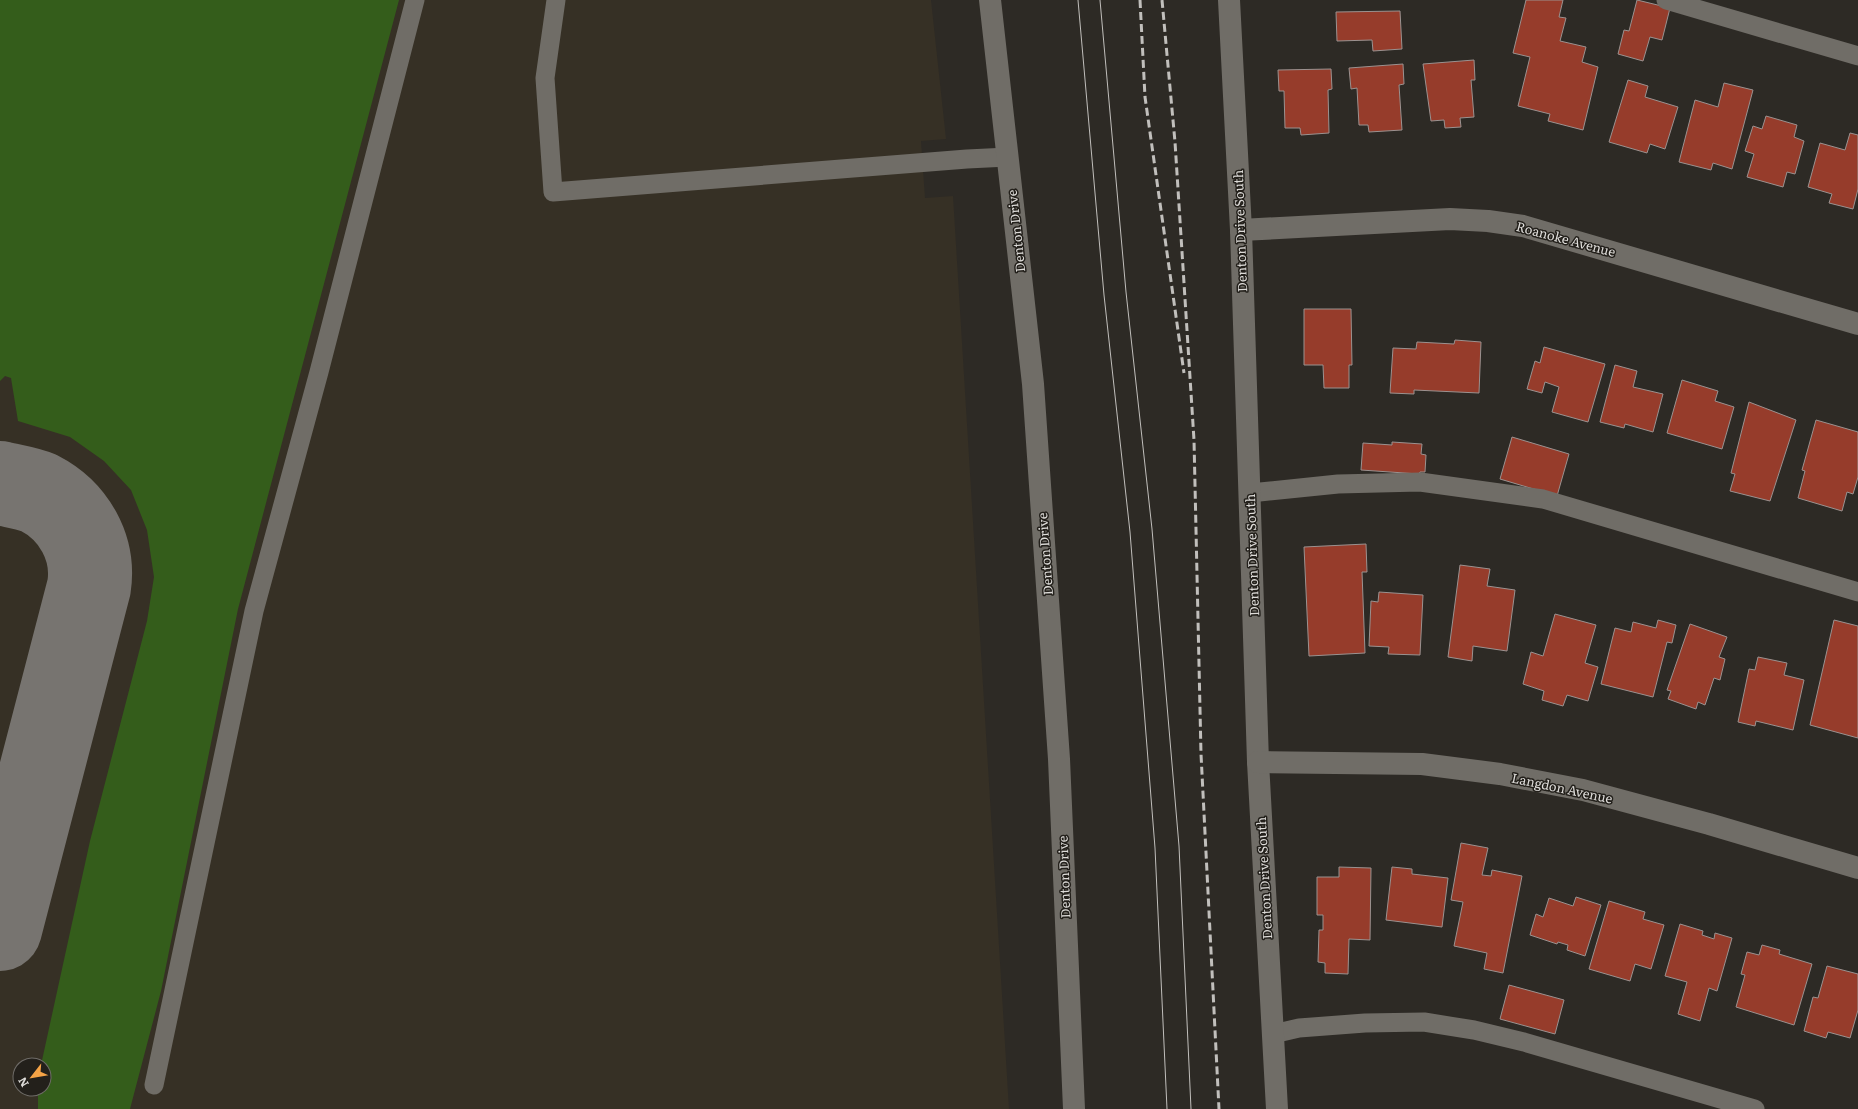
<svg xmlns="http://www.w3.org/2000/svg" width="1858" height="1109" font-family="Literata,serif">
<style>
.built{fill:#363025;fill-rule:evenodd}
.green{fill:#345d1b}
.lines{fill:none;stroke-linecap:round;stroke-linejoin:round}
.taxiway{stroke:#777470;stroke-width:84}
.building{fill:#963c2b;stroke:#9b9290}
.service{stroke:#706d67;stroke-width:19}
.minor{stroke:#706d67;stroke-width:22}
.secondary{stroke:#706d67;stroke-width:22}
.tram{stroke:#c1bfbc;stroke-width:1}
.rail{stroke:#c1bfbc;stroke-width:3;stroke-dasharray:8 4;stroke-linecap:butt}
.labels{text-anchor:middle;stroke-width:3;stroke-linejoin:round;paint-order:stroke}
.street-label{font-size:13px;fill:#dedcd9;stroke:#23201b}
</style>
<rect width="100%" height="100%" fill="#2d2a25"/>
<!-- built -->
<path class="built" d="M0,0H931L946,139L921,141L925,198L953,196L1009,1109H0ZM20,1065H44V1089H20Z"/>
<!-- green -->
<polygon class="green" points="0,0 399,0 238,609 161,991 130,1109 38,1109 38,1089 44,1089 44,1065 41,1065 90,841 147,621 154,577 147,530 131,490 104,461 70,437 18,421 11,378 5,376 0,381"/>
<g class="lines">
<!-- taxiway -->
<path class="taxiway" d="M0,483C12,486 27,488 39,493C74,511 95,548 89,587L0,929"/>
</g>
<!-- building -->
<g class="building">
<polygon points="1526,0 1563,0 1559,17 1566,18 1560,41 1586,47 1582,62 1598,67 1583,130 1548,121 1550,114 1518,106 1530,57 1513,53"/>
<polygon points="1637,0 1670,8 1662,40 1650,37 1643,61 1618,54 1624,30 1629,31"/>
<polygon points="1400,11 1402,49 1373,51 1372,40 1337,41 1336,12"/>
<polygon points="1474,60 1475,80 1471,80 1474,117 1460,118 1461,127 1445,128 1444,120 1431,121 1423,64"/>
<polygon points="1403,64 1404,84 1399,85 1402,130 1369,132 1368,125 1359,125 1357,88 1351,89 1349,68"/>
<polygon points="1331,69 1332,89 1328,90 1329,133 1301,135 1300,128 1285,128 1284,91 1279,91 1278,70"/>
<polygon points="1628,80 1648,86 1645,97 1678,107 1665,149 1650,144 1647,153 1609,142"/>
<polygon points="1724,83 1753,90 1732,169 1713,163 1711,170 1679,162 1695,100 1718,107"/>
<polygon points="1766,116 1797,125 1794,137 1804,141 1795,174 1787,172 1783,187 1747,177 1754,154 1745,151 1753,126 1762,129"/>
<polygon points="1850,133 1858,135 1858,189 1853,209 1829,203 1832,194 1808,187 1820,143 1845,150"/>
<polygon points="1304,309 1351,309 1352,365 1349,365 1349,388 1324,388 1323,365 1304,365"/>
<polygon points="1455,340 1481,342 1479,393 1414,390 1414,394 1390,393 1393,348 1416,349 1417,342 1454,344"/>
<polygon points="1544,347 1605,364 1588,422 1552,412 1559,387 1545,382 1542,393 1527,389 1535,361 1540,363"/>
<polygon points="1615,365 1637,371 1633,387 1663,394 1653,432 1625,424 1624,428 1600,422"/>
<polygon points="1682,380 1718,391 1715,401 1734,407 1722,449 1667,433"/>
<polygon points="1749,402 1796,420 1770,501 1730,491 1735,474 1731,473"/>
<polygon points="1816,420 1858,432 1858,477 1853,494 1847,492 1842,511 1798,498 1805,471 1802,470"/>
<polygon points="1512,437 1569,454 1557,496 1500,479"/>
<polygon points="1392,442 1422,444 1421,454 1426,455 1425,472 1420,472 1419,474 1361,470 1363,443 1392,445"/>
<polygon points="1366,544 1367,572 1362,572 1365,653 1309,656 1304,547"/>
<polygon points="1460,565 1490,569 1487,586 1515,590 1507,651 1473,646 1472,661 1448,657"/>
<polygon points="1379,592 1423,595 1420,655 1388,654 1389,647 1369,646 1371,601 1378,602"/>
<polygon points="1555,614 1596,625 1585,663 1598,667 1588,701 1567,695 1563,706 1542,700 1544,691 1523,684 1531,652 1543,656"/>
<polygon points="1658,620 1676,625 1672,643 1667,642 1653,697 1601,684 1615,628 1631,632 1633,622 1656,628"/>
<polygon points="1834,620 1858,626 1858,738 1810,725"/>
<polygon points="1690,624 1727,637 1719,657 1725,659 1720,680 1714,678 1705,705 1698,702 1696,709 1668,699 1671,691 1667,690"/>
<polygon points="1758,657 1787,663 1784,675 1804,680 1793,730 1756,721 1755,726 1738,722 1749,669 1755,670"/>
<polygon points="1461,843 1488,848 1482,875 1491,876 1492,870 1522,876 1503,973 1484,969 1487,953 1454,946 1463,902 1451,900"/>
<polygon points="1339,867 1371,868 1370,940 1349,939 1348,974 1325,973 1325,963 1318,962 1319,930 1323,930 1323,915 1317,915 1317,877 1339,877"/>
<polygon points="1392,867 1412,869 1412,874 1448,878 1442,927 1386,920"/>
<polygon points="1576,897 1601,905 1585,956 1567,950 1568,945 1558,942 1557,944 1530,935 1536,914 1543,917 1549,898 1573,906"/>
<polygon points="1609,901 1645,912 1643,919 1664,925 1651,969 1635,964 1630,981 1589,969"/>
<polygon points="1680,924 1703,931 1702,935 1714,939 1715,933 1732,938 1717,991 1709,988 1700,1021 1678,1014 1687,982 1665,976"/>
<polygon points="1762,945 1780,950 1779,954 1812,964 1794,1025 1736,1007 1745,975 1741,974 1747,952 1759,955"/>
<polygon points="1827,966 1858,974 1858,1010 1850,1038 1828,1032 1826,1038 1804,1031 1813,997 1818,998"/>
<polygon points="1509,985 1564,1000 1555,1034 1500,1019"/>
</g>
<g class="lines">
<!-- service -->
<g class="service">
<polyline points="556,0 545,78 553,192 967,159 1008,157"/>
<polyline points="1666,0 1858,56"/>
<polyline points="1250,493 1338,484 1420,482 1543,499 1858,592"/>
<polyline points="1273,1034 1299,1028 1365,1023 1424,1022 1474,1030 1524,1042 1755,1109"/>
<polyline points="154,1085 254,611 319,372 415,0"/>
</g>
<!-- minor -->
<g class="minor">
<polyline points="1229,0 1241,230 1258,762 1277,1109"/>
<polyline points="1241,230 1450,219 1488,221 1523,226 1858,324"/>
<polyline points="1258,762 1422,764 1500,774 1583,790 1709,824 1858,868"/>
</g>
<!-- secondary -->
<polyline class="secondary" points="990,0 1033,384 1059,759 1074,1109"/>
<!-- tram -->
<g class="tram">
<polyline points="1078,0 1104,295 1130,532 1155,848 1167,1109"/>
<polyline points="1100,0 1126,292 1152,529 1179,846 1191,1109"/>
</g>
<!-- rail -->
<g class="rail">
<polyline points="1140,0 1145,97 1184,373"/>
<polyline points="1162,0 1175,142 1194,440 1201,754 1219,1109"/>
</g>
</g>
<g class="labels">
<!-- street labels -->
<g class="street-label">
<text transform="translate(1016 231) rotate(-96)" y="5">Denton Drive</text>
<text transform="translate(1240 231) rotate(-92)" y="5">Denton Drive South</text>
<text transform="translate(1566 239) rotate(15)" y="5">Roanoke Avenue</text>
<text transform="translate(1045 554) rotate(-94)" y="5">Denton Drive</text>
<text transform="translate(1252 555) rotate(-92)" y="5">Denton Drive South</text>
<text transform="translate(1562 788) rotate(12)" y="5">Langdon Avenue</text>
<text transform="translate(1064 877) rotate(-92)" y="5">Denton Drive</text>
<text transform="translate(1264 878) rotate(-93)" y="5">Denton Drive South</text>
</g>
</g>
<!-- north arrow -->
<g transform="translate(32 1077) rotate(239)"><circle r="19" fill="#23201b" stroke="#6e6b67"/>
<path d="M0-3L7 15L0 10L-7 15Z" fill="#f5a346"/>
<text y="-6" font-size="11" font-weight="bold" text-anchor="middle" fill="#dedcd9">N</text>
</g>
</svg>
